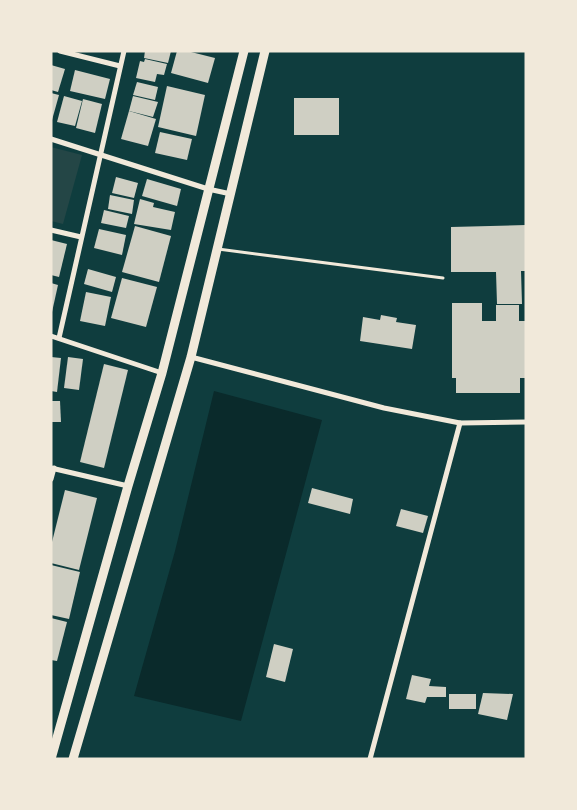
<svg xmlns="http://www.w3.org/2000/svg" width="577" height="810" font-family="Poppins,sans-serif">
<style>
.green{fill:#244646}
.water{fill:#0a2a2b}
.building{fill:#cfcfc3}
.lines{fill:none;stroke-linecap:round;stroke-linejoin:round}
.service{stroke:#f1e9da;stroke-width:3}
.minor{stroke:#f1e9da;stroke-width:5}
.secondary{stroke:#f1e9da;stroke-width:9}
</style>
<rect width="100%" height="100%" fill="#0f3d3e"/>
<!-- green -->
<polygon class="green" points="51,147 82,155 63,224 51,221"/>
<!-- water -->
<polygon class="water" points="214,391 322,420 241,721 134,696 175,551"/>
<!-- building -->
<g class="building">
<polygon points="145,51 171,51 168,63 144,58"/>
<polygon points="177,51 187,51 215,58 208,83 171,73"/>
<polygon points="145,59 167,64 164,75 157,74 155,82 136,78 140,61 144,62"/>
<polygon points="51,65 65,69 58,92 51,90"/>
<polygon points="75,70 110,79 105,99 70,91"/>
<polygon points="137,82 158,87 155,100 133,95"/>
<polygon points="167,86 205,95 196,136 158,127"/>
<polygon points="51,93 59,95 52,120 51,120"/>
<polygon points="64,96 82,101 75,126 57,122"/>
<polygon points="133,96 158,102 153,117 129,111"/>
<rect x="294" y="98" width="45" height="37"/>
<polygon points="83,99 102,104 95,133 76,128"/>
<polygon points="129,111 156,119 148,146 121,139"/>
<polygon points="160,132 192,139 187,160 155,153"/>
<polygon points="116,177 138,183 134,198 112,193"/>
<polygon points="147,179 181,189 177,206 142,196"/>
<polygon points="110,195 134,200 132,214 108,209"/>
<polygon points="140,199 154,203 153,207 175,212 171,230 134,224"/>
<polygon points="104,210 129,216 126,228 101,223"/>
<polygon points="526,225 526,271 521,271 522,304 497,304 496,272 451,272 451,227"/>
<polygon points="135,226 171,236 159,282 122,272"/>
<polygon points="99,229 126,235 122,255 94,248"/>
<polygon points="51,240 67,244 59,277 51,275"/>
<polygon points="88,269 116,277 112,292 84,284"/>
<polygon points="122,278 157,287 146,327 111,318"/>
<polygon points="51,283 58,285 52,312 51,312"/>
<polygon points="86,292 111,297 105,326 80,321"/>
<polygon points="452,303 482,303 482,321 496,321 496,305 519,305 519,321 526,321 526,378 520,378 520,393 456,393 456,378 452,378"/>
<polygon points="381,315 397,318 396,322 416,325 412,349 360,341 363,317 380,320"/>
<polygon points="51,357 61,358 57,392 51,391"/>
<polygon points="68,357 83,359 79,390 64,388"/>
<polygon points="104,364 128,370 104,468 80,462"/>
<polygon points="51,401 60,401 61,422 51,422"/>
<polygon points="312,488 353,499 350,514 308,503"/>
<polygon points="65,490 97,498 79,570 51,563 51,546"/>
<polygon points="401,509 428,516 423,533 396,526"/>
<polygon points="51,565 80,572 69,619 51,615"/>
<polygon points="51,618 67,622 57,661 51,660"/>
<polygon points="274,644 293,649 285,682 266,677"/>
<polygon points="412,675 431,679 429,686 446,687 446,697 427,697 425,703 406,699"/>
<polygon points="483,693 513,694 507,720 478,714"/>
<rect x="449" y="694" width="27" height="15"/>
</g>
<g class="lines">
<!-- service -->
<polyline class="service" points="218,249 443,278"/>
<!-- minor -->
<g class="minor">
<polyline points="60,51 120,66"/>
<polyline points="51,139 208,189 231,194"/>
<polyline points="51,230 81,237"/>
<polyline points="51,336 162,373"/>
<polyline points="59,338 124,51"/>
<polyline points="191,357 384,408 460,423 526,422"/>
<polyline points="51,468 128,486"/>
<polyline points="51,479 54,468"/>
<polyline points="370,759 460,423"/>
</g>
<!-- secondary -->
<g class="secondary">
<polyline points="51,759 128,486 162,373 244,51"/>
<polyline points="73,759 191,357 265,51"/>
</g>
</g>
<!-- border -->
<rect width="577" height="810" fill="none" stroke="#f1e9da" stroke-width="105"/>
</svg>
